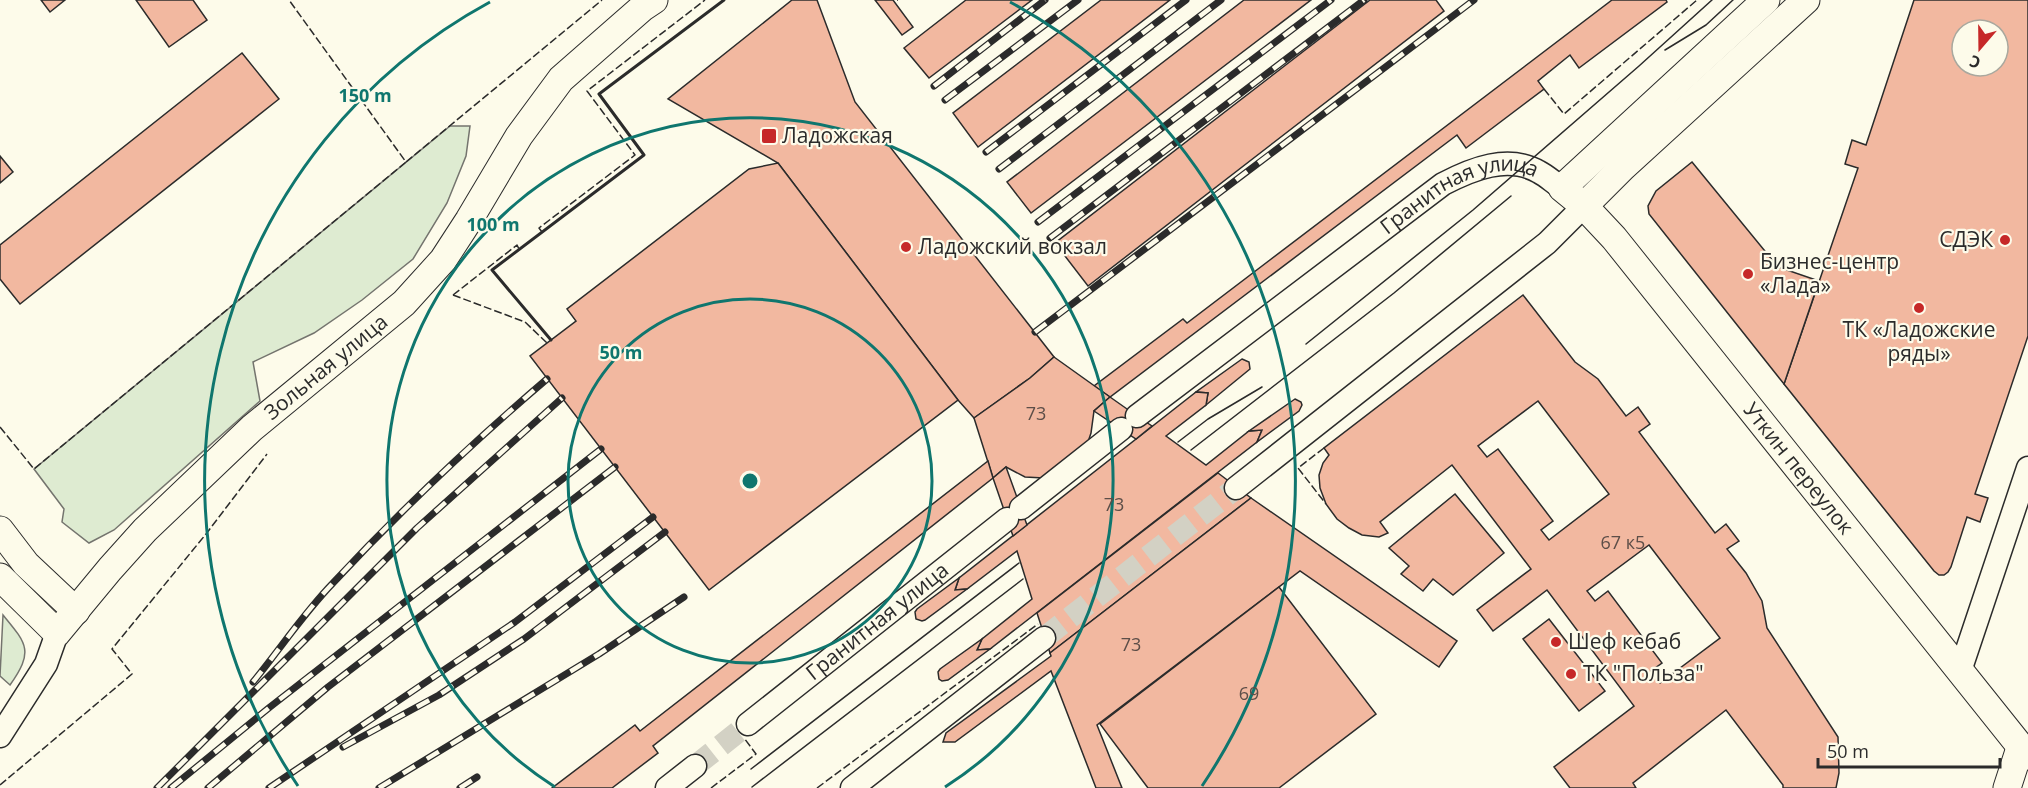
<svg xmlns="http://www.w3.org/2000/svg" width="2028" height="788" font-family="'Open Sans',sans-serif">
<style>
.green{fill:#deebd1;stroke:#74746e;stroke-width:1.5}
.building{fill:#f2b8a0;stroke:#2b2b2b;stroke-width:1.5;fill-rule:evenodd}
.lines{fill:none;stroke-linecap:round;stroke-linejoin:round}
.minor-tunnel{stroke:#d3d1c4;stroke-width:22;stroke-dasharray:22 11;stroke-linecap:butt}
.minor-casing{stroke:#2b2b2b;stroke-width:25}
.tertiary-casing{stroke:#2b2b2b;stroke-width:29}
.minor{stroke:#fdfbea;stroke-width:22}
.tertiary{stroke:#fdfbea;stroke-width:27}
.tram{stroke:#2b2b2b;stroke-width:1.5}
.rail-casing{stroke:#2b2b2b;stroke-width:7}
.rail{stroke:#fdfbea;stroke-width:4.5;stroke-dasharray:14;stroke-linecap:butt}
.fence{stroke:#2b2b2b;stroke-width:1.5;stroke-dasharray:8 3;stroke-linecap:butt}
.wall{stroke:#2b2b2b;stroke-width:3}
.ring{fill:none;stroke:#0f766e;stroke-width:3}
.poi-dot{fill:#c62828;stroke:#fdfbea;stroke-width:2}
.labels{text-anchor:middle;stroke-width:4.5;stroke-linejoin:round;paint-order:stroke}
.number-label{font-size:18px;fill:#5d4e48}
.poi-label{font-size:21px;fill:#2b2b2b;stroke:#fdfbea;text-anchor:start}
.street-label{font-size:21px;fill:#2b2b2b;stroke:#fdfbea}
.centre{fill:#0f766e;stroke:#fdfbea;stroke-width:3}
.ring-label{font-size:18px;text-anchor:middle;font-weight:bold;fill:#0f766e;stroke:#fdfbea;stroke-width:4.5;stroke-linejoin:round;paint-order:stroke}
</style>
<rect width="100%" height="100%" fill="#fdfbea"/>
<!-- green -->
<g class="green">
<polygon points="450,126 470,126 466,156 447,203 413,259 362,300 314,333 253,362 260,401 114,530 89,543 62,522 64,509 34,469"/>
<path d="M3,615C27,644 34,651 10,685L0,676Z"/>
</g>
<!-- building -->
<g class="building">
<polygon points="41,0 65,0 50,12"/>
<polygon points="136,0 193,0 207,20 169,47"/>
<polygon points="792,0 817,0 855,102 1054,357 1030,378 974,418 958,400 778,163 668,99"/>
<polygon points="875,0 893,0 913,27 902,35"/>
<polygon points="966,0 1032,0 929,78 904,48"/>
<polygon points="1101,0 1170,0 978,147 953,113"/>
<polygon points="1244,0 1311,0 1031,213 1007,182"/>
<polygon points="1370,0 1436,0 1444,11 1088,286 1055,243"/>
<polygon points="1612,0 1666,0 1667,2 1579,68 1570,55 1538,81 1544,89 1466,148 1457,135 1110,397 1094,386 1183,319 1187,323"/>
<path d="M1914,0H2028V336L1975,494L1988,498L1980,522L1967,517L1951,567L1948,572L1944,575H1939L1934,571L1784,384L1858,168L1845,164L1852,140L1866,145ZM1962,30H1998V66H1962Z"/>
<polygon points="242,53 279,99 20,304 0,279 0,245"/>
<polygon points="0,156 13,172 0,183"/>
<polygon points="1692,162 1778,267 1819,281 1784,384 1649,214 1648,206 1656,191"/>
<polygon points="778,163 958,400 709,590 530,356 576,321 567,309 749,169"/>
<path d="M1523,295L1575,362L1598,379L1626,416L1638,407L1650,424L1639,432L1715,533L1726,524L1739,541L1727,549L1746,573L1762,601L1767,628L1838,737L1839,773L1836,788H1783V785L1726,710L1633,783L1636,788H1570L1554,767L1634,706L1547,590L1493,631L1477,610L1531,569L1452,465L1380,522L1388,533L1379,537L1362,535L1349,528L1337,519L1326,504L1320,488L1319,475L1323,463L1329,455L1324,448ZM1538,401L1609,494L1549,540L1541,530L1553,521L1498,449L1487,457L1478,446ZM1649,545L1720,638L1660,683L1651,671L1662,663L1608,591L1595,601L1587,591Z"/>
<polygon points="1054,357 1110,397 1094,411 1091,433 1085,451 1044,478 1025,477 1006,467 993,478 974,418 1030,378"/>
<polygon points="1242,359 1249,362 1250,369 1206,405 1208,393 1196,392"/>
<polygon points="1196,392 1208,393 1206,405 1166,436 1206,465 1249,431 1262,430 1257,442 990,649 977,650 982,639 1032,599 1017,551 967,589 955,590 959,578"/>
<polygon points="1110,397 1137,416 1152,426 1136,439 1094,411"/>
<polygon points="1295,399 1301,402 1302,405 1299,411 1257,442 1262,430 1249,431"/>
<polygon points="988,461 993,478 653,746 658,753 612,788 552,788 635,725 640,731"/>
<polygon points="1006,467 1027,525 1013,536 993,478"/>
<polygon points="1218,473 1251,498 1050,653 1037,613"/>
<polygon points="1455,494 1504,553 1453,595 1433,579 1423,591 1401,574 1409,566 1389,548"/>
<polygon points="1251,498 1457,641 1439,667 1300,571 1097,725 1122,788 1096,788 1051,671 955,742 943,742 946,733 1051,656 1050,653"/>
<polygon points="959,578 955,590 967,589 925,620 922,621 916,619 915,612 917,609"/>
<polygon points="1279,587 1376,714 1279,788 1148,788 1100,724"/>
<polygon points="1549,619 1605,691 1579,711 1523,639"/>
<polygon points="982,639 977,650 990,649 948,680 942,681 939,679 938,672 940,669"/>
</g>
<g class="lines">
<!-- minor-tunnel -->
<g class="minor-tunnel">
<polyline points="1044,638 1236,488"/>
<polyline points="695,766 748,724"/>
</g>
<defs>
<g id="minor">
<path id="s1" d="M1137,416L1443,184C1472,169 1508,154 1539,172C1547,176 1554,183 1562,188"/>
<polyline points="1236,488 1547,243 1584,206"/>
<polyline points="1021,508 1121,429"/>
<polyline points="1960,671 2028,468"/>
<path id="s2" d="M748,724L1007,519"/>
<polyline points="0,736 46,664 57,633"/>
<polyline points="667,788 695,766"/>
<polyline points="852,788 1044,638"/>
</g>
<g id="tertiary">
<path id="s3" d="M1766,0L1562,188L1584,206L1614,238L2028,756"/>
<polyline points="1584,206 1623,167 1806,0"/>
<polyline points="0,530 26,564 76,611"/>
<path id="s4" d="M0,577L57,633L110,569L145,530L252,428L404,303L443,260L469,220L519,136L561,79L642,8L654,0"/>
<polyline points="2007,788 2020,748"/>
</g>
</defs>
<!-- minor casing -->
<use href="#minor" class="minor-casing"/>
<!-- tertiary casing -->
<use href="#tertiary" class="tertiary-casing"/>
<!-- minor -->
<use href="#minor" class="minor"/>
<!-- tertiary -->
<use href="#tertiary" class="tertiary"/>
<!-- tram -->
<g class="tram">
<polyline points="1665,50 1706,25 1733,0"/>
<polyline points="1306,344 1473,210 1639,66 1712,0"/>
<polyline points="1178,442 1208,419 1262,387"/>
<polyline points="1191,450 1394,293 1511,196"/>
<polyline points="751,769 1019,563"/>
<polyline points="752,787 1023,579"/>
</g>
<defs>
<g id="rail">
<polyline points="934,86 1045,0"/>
<polyline points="945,100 1078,0"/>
<polyline points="986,152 1186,0"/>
<polyline points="999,169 1221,0"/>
<polyline points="1038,222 1331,0"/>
<polyline points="1050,238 1364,0"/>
<polyline points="1035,332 1474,0"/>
<path d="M253,682C280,649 304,613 333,583C400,511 472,443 547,379"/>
<polyline points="343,747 439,695 524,639 665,532"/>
<polyline points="157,788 417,528 562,398"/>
<polyline points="171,788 270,707 601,449"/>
<polyline points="208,788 328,687 615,467"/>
<polyline points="269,788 515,622 653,517"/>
<polyline points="379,788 599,654 684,597"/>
<polyline points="460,788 477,777"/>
</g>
</defs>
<!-- rail casing -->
<use href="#rail" class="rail-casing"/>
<!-- rail -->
<use href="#rail" class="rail"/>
<!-- fence -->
<g class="fence">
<polyline points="897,0 898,0"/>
<polyline points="1544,89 1564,114 1697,0"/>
<polyline points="406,162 602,0"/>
<polyline points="542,232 539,228 635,155 587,91 705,0"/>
<polyline points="453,295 525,322 547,343"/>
<polyline points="453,295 517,245 519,249"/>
<polyline points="0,427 34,469 406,162 289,0"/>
<polyline points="1324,448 1298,468 1326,504"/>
<polyline points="0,785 132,674 112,649 206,534 267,454"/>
<polyline points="711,788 756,754 744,738"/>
<polyline points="817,788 1038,624"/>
</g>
<!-- wall -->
<polyline class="wall" points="551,340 492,270 644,155 599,94 724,0"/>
</g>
<!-- distance rings -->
<g class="ring">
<circle cx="750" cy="481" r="182"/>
<path d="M555 787A363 363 0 1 1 945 787"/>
<path d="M298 786A545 545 0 0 1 490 2M1010 2A545 545 0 0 1 1202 786"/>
</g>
<!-- markers -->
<g class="poi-dot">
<rect x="761" y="128" width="16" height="16" rx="3"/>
<circle cx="2005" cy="240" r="6"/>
<circle cx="906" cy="247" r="6"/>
<circle cx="1748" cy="274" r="6"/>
<circle cx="1919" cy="308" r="6"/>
<circle cx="1556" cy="642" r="6"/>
<circle cx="1571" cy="674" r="6"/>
</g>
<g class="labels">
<!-- number labels -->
<g class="number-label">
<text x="1036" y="420">73</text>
<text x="1114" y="511">73</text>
<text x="1623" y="549">67 к5</text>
<text x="1131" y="651">73</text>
<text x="1249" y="700">69</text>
</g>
<!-- poi labels -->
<g class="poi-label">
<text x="782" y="143">Ладожская</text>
<text x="1993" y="247" text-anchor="end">СДЭК</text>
<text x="918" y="254">Ладожский вокзал</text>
<text x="1760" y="269">Бизнес-центр<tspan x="1760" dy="24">«Лада»</tspan></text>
<text x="1919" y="337" text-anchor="middle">ТК «Ладожские<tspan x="1919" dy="24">ряды»</tspan></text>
<text x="1568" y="649">Шеф кебаб</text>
<text x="1583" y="681">ТК "Польза"</text>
</g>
<!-- street labels -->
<g class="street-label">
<text dy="7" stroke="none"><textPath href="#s1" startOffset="396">Гранитная улица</textPath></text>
<text dy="7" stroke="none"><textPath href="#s4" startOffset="459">Зольная улица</textPath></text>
<text dy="7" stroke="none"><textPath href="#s3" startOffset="645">Уткин переулок</textPath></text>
<text dy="7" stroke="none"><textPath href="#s2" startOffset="165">Гранитная улица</textPath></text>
</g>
</g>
<circle cx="750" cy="481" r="9" class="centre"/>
<g class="ring-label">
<text x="365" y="102">150 m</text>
<text x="493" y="231">100 m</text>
<text x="621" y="359">50 m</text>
</g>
<!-- north arrow -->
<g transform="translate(1980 48) rotate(200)"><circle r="28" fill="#fdfbea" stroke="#a9a89e" stroke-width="1.5"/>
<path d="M0-4.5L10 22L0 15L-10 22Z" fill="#c62828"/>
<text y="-9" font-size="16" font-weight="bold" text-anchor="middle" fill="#2b2b2b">С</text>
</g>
<!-- scale -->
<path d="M1818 758v9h182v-9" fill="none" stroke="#2b2b2b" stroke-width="3"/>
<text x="1827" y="758" font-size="18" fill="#2b2b2b" stroke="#fdfbea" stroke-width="4.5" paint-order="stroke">50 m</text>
</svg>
